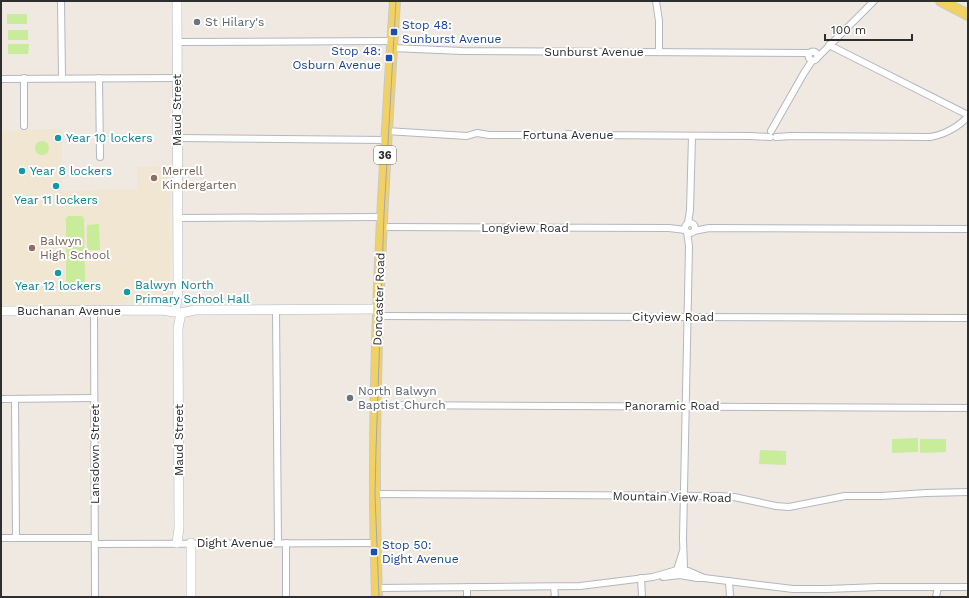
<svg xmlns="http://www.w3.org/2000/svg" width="969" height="598" font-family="'Work Sans',sans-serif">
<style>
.education{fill:#f0e6d1}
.pitch{fill:#c9ec9a}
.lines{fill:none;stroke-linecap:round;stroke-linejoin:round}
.street-casing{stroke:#b4b7c1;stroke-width:8}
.secondary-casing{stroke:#b4b7c1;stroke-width:10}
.primary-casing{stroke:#c9c9c9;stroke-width:12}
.street{stroke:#fff;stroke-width:6}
.secondary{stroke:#fff;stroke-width:9}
.primary{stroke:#f2d163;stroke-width:10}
.tram{stroke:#a3a6b8;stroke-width:1}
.worship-dot{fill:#6b7280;stroke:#fff;stroke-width:1.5}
.transit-dot{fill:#1a4fb4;stroke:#fff;stroke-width:1.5}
.culture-dot{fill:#0f9aa8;stroke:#fff;stroke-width:1.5}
.education-dot{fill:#8d6e63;stroke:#fff;stroke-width:1.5}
.labels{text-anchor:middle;stroke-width:4;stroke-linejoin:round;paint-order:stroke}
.shield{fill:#fff;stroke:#6d6d6d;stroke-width:1}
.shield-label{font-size:11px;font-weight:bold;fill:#2e2e2e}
.worship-label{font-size:12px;fill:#5b616d;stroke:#fff;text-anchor:start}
.transit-label{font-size:12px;fill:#164399;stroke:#fff;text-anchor:start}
.street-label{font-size:12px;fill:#2e2e2e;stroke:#fff}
.culture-label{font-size:12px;fill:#0d838f;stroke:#fff;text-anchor:start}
.education-label{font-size:12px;fill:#785e54;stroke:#fff;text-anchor:start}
</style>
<rect width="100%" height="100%" fill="#efe9e1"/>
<!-- education -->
<polygon class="education" points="62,129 62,191 137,189 137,167 170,166 171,302 168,304 1,305 1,131"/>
<!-- pitch -->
<g class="pitch">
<rect x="7" y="14" width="20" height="10"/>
<rect x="8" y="30" width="20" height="10"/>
<polygon points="8,44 29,44 28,54 8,54"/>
<circle cx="42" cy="148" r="7"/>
<polygon points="68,216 82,216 84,219 85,281 81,285 68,284 66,281 66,218"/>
<polygon points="99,224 100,250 87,250 87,225"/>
<polygon points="918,438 918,452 892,453 892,439"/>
<polygon points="920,439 946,439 946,452 920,453"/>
<polygon points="760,450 786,451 786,465 759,464"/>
</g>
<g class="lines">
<defs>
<g id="street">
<polyline points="61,1 62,78"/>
<polyline points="656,1 659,21 659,52"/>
<polyline points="177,42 392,41"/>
<polyline points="829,45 968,115"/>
<polyline points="392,48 462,51 810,53"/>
<circle cx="813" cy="56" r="4.5"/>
<polyline points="817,58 874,1"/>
<polyline points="24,78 24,126"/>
<polyline points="99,78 100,157"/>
<polyline points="1,79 177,78"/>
<polyline points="386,131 467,136 477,133 489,135 544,135 558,137 568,134 583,135 750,136 770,137"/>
<polyline points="771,131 804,73 812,61"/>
<path d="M776,137L792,136L930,137C944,135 960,126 968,116"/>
<polyline points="177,138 386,140"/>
<polyline points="178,218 382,217"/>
<polyline points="688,223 690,210 692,136"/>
<circle cx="690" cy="228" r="5"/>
<polyline points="382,227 669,228 685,230"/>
<polyline points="694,231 709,228 968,229"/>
<polyline points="94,310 95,597"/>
<polyline points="276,310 278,543"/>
<polyline points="379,316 968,318"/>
<polyline points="1,399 94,398"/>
<polyline points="15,399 16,538"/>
<polyline points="376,405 968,408"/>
<polyline points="374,494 720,496 734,497 776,506 789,507 845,496 881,496 926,493 968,492"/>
<polyline points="1,538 95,538"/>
<polyline points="286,543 286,597"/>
<polyline points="95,544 375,543"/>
<polyline points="683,551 677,570 678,573 680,575 683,571 684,567 683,539 689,246 687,232"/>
<polyline points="663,577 680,575 697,578 704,578 793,589 827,589 879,587 968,587"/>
<polyline points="641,578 642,597"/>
<polyline points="729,581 730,597"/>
<polyline points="467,587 467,597"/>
<polyline points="554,587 555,597"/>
<polyline points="377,588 580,586 653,577 677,570 688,571 704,578"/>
<polyline points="936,597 938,587"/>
</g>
<g id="secondary">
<polyline points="176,306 178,290 177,1"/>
<polyline points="1,311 162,310 174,312"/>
<polyline points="181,313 195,310 379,309"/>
<polyline points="177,543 179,528 178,328 181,313"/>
<polyline points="191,543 191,597"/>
</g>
<g id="primary">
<polyline points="941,1 968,15"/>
<path d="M377,597C370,398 382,199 395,1"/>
</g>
</defs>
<!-- street casing -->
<use href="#street" class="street-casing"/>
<!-- secondary casing -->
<use href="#secondary" class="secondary-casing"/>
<!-- primary casing -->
<use href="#primary" class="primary-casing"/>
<!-- street -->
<use href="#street" class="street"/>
<!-- secondary -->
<use href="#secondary" class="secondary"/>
<!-- primary -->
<use href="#primary" class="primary"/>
<!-- tram -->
<polyline class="tram" points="379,597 375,495 376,450 384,214 396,1"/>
</g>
<!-- markers -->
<g class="worship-dot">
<circle cx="197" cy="22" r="4"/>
<circle cx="350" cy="398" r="4"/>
</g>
<g class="transit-dot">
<rect x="390" y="28" width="8" height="8" rx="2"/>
<rect x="385" y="54" width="8" height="8" rx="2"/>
<rect x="370" y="548" width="8" height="8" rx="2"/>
</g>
<g class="culture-dot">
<circle cx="58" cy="138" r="4"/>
<circle cx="22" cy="171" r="4"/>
<circle cx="56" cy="186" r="4"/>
<circle cx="58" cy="273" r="4"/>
<circle cx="127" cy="292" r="4"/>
</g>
<g class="education-dot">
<circle cx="154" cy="178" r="4"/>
<circle cx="32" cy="248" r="4"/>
</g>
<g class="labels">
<!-- shield labels -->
<rect class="shield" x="374" y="146" width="22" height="18" rx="3"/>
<g class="shield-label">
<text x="385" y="159">36</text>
</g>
<!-- worship labels -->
<g class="worship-label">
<text x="205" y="26">St Hilary's</text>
<text x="358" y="395">North Balwyn<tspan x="358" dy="14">Baptist Church</tspan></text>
</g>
<!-- transit labels -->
<g class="transit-label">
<text x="402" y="29">Stop 48:<tspan x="402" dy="14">Sunburst Avenue</tspan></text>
<text x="381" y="55" text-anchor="end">Stop 48:<tspan x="381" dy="14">Osburn Avenue</tspan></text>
<text x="382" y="549">Stop 50:<tspan x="382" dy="14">Dight Avenue</tspan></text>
</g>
<!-- street labels -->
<g class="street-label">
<text x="594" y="56">Sunburst Avenue</text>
<text transform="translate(177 110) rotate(-90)" y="4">Maud Street</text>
<text x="568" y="139">Fortuna Avenue</text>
<text x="525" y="232">Longview Road</text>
<text transform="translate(379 299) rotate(-88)" y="4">Doncaster Road</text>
<text x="69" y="315">Buchanan Avenue</text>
<text x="673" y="321">Cityview Road</text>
<text x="672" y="410">Panoramic Road</text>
<text transform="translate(179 440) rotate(-90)" y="4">Maud Street</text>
<text transform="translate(95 454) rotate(-90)" y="4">Lansdown Street</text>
<text transform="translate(672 497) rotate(1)" y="4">Mountain View Road</text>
<text x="235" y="547">Dight Avenue</text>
</g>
<!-- culture labels -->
<g class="culture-label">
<text x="66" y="142">Year 10 lockers</text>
<text x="30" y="175">Year 8 lockers</text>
<text x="56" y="204" text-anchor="middle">Year 11 lockers</text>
<text x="135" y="289">Balwyn North<tspan x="135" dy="14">Primary School Hall</tspan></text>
<text x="58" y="290" text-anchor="middle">Year 12 lockers</text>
</g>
<!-- education labels -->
<g class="education-label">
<text x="162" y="175">Merrell<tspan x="162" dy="14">Kindergarten</tspan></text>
<text x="40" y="245">Balwyn<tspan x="40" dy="14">High School</tspan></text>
</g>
</g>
<!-- border -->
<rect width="969" height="598" fill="none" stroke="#2e2e2e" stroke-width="4"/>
<!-- scale -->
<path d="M825 34v6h87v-6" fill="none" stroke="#2e2e2e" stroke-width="2"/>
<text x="831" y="34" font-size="12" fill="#2e2e2e" stroke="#ffffff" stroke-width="3" paint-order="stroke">100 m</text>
</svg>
